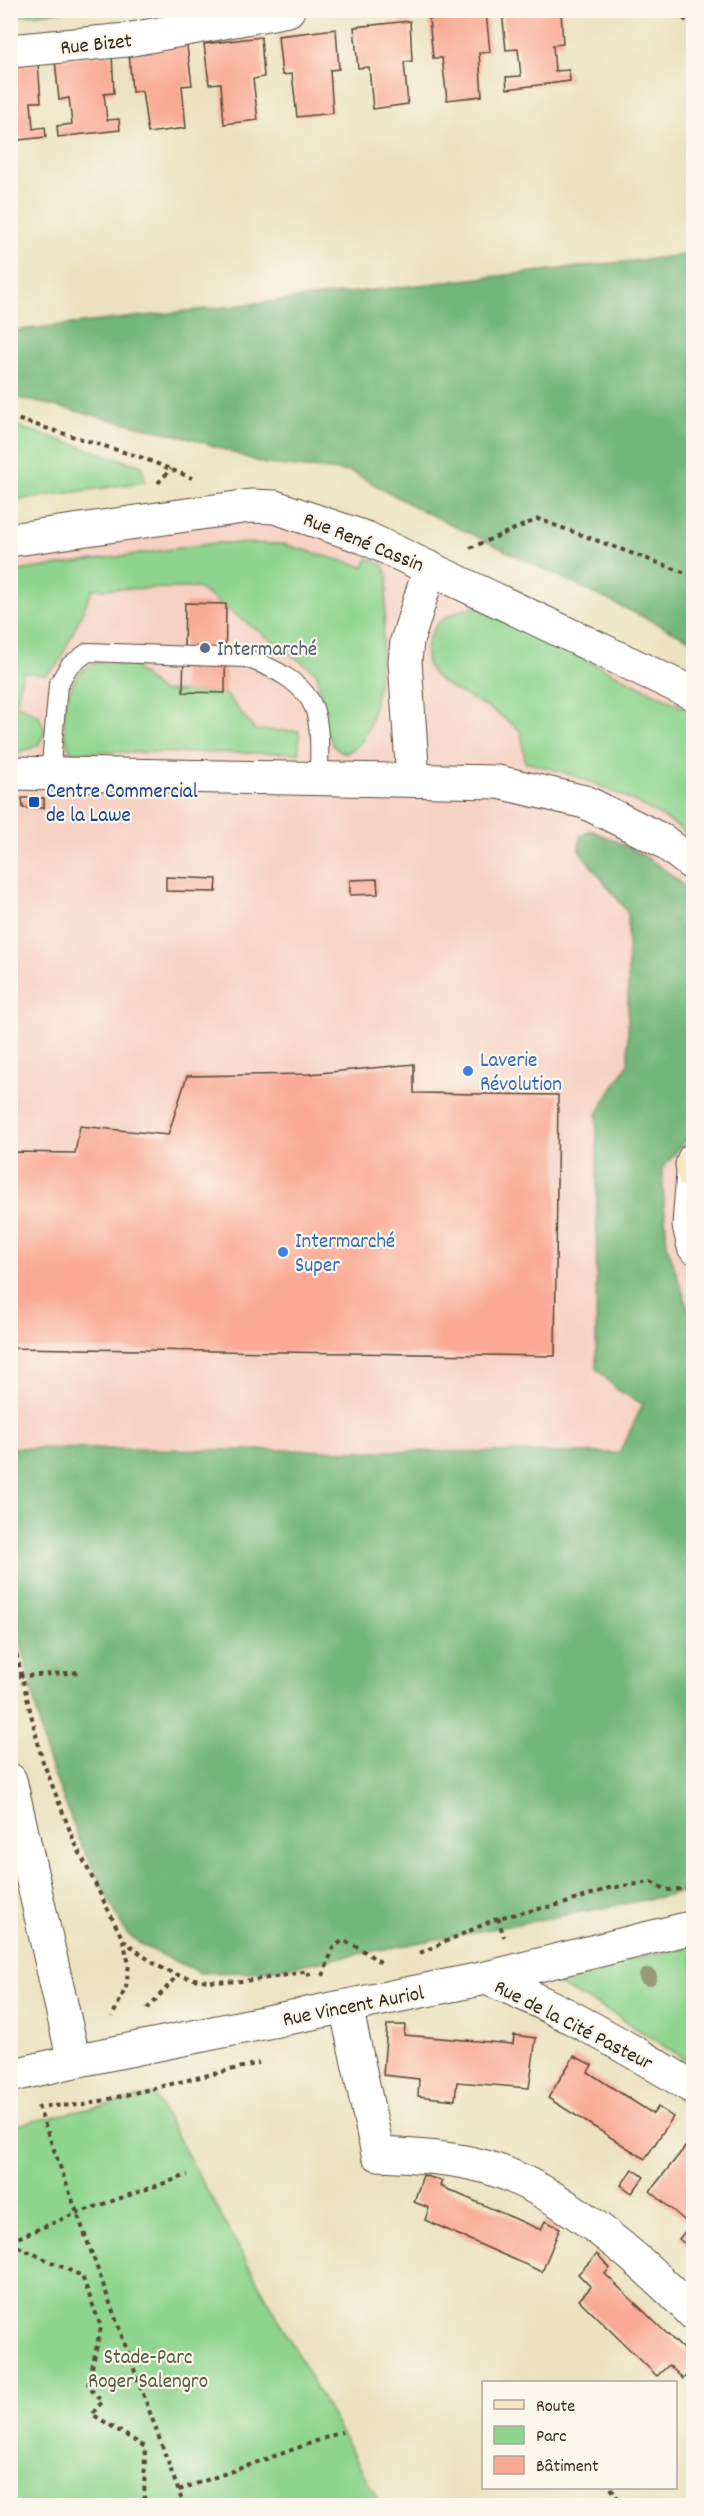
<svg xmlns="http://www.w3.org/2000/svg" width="704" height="2516" font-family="Dekko,sans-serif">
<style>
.built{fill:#f6d2c4}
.green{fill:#8ed48e;stroke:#647f56;stroke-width:1.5}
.forest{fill:#72b679;stroke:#56704c;stroke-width:1.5}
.building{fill:#f9a994}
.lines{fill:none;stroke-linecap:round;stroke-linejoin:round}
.lane-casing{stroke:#564636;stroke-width:20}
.street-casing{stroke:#564636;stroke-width:35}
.secondary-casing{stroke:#564636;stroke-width:35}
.path{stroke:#564636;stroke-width:4;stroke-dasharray:4.5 4.5;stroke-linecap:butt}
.lane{stroke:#fff;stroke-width:18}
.street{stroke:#fff;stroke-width:33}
.secondary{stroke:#f9e7c3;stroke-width:33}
.tree{fill:#98997a}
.service-dot{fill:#5c6f8a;stroke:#fbf7ec;stroke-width:2}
.transit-dot{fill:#1a4fb4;stroke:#fbf7ec;stroke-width:2}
.shop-dot{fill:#3f7fe0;stroke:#fbf7ec;stroke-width:2}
.labels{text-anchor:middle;stroke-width:4.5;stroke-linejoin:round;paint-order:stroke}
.street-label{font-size:21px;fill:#3b2a1e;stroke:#fbf7ec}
.service-label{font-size:21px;fill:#4e5e75;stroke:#fbf7ec;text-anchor:start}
.transit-label{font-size:21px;fill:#164399;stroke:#fbf7ec;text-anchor:start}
.shop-label{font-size:21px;fill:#366cbe;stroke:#fbf7ec;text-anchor:start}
.park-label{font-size:21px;fill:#545d40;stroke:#fbf7ec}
</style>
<rect width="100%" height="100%" fill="#fbf7ec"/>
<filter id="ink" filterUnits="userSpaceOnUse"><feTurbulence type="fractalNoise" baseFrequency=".0167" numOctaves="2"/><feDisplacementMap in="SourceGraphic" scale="12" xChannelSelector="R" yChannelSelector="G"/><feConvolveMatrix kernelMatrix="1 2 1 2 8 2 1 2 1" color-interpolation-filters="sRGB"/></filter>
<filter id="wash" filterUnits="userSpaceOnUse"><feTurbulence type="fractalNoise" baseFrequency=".008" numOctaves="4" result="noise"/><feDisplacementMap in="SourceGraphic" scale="24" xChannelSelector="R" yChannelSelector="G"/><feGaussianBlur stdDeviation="1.35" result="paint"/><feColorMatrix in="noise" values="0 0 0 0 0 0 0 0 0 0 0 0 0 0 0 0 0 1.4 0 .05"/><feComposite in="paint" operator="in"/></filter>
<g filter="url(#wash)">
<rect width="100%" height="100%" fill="#ece2c0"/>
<!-- built -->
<polygon class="built" points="250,506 693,694 693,1302 619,1453 11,1448 11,540"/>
<!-- green -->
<g class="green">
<polygon points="11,10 63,10 63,11 11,17"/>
<polygon points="10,424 142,466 145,482 11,501"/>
<path d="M215,543L283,544L364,567L368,558L383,565L388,577C384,612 381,718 361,742C357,747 351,750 346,754L333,746L325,727L317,673L198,588L93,589L58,665L45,675L23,672L16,704L39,715L45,732L38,746L11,754L10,572Z"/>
<path d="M476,606L693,712V839C653,804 576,773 525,762L521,732C508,720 495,711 479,703C464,694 444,687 432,673C424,663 425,650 429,638C437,616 456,612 476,606Z"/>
<path d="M95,663L132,665L160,691L225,693L255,730L299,731V753L71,752C57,724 63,677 95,663Z"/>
<polygon points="693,1945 693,2065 616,2015 558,1985 565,1976"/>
<polygon points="154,2094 381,2505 11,2505 11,2126"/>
</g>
<!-- forest -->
<g class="forest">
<polygon points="693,254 693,641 417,508 352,472 265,464 194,439 11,396 11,331"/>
<path d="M590,830C629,846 665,864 693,896V1131L662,1169L667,1245L689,1311L694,1312L693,1891L305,1964L253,1972L200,1973L144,1946L126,1933L82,1846L47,1757L11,1598V1448L619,1453L643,1404L617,1390L596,1368L597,1114L628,1064V913L579,850L580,837Z"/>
</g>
<g id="blocks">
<!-- building -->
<g class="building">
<polygon points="561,10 563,44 553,45 555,71 569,70 570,81 507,89 506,77 521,76 518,49 506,50 502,11"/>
<polygon points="486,12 490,52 479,53 482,96 447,100 442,58 433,58 429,19"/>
<polygon points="410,21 412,61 404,62 408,104 373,109 369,67 358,68 354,27"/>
<polygon points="336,29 339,69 330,70 333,113 297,117 292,74 282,75 278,36"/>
<polygon points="261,37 264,77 253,79 258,120 224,124 221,83 209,84 204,44"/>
<polygon points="187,46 192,85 182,86 186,128 148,133 142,91 132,92 129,52"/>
<polygon points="112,54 114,93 104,94 107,120 119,119 120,130 58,137 57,126 72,124 69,98 59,100 55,60"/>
<polygon points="38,62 41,102 31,102 33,129 45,127 46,137 10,141 10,65"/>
<polygon points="185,603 226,604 225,693 183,692"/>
<polygon points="22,798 44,798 44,808 23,808"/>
<polygon points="166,877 217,879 216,892 166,891"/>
<polygon points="377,879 378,894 350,895 350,880"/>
<polygon points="414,1064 414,1093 558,1095 555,1356 10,1348 10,1152 75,1153 80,1126 168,1135 187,1076 309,1074"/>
<polygon points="387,2025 405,2025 404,2035 513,2044 514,2035 536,2038 529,2088 457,2082 455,2100 418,2096 419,2079 383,2075"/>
<polygon points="574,2056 592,2065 588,2072 653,2114 658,2107 673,2117 645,2159 548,2098"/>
<polygon points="694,2136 694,2251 679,2239 690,2225 650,2191"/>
<polygon points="633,2169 644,2177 632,2193 621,2185"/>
<polygon points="423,2175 442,2181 440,2186 541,2230 545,2221 560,2228 542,2272 425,2220 429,2208 414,2202"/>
<polygon points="597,2254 610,2268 605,2274 684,2350 691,2344 694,2347 694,2368 683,2379 669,2365 657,2376 579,2300 591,2287 578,2274"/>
</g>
</g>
</g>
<g filter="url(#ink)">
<use href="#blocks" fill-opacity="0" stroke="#564636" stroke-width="1.5"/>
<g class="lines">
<defs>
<path id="lane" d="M50,775L58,685L69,666L88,652L245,658C271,666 306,683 315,711C321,732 319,756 319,778"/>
<g id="street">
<polyline points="10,51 127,40 288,10"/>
<polyline points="10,540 250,506 275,507 366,538 694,694"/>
<polyline points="10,773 498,782 585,802 663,841 694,865"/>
<polyline points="413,780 405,661 407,641 430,568"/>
<polyline points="694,1159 689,1225 694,1247"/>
<polyline points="10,1780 74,2061"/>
<path d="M486,1978C559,2007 626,2047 694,2088"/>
<path d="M346,2007L378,2154C414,2156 451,2157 486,2167C559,2188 642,2261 694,2314"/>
<polyline points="10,2076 74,2061 486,1978 694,1927"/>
</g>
<polyline id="secondary" points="692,1165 694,1175"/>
</defs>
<!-- lane casing -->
<use href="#lane" class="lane-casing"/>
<!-- street casing -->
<use href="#street" class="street-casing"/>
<!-- secondary casing -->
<use href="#secondary" class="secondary-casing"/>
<!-- path -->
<g class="path">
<polyline points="679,10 683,18 694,27"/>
<polyline points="10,417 143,458 192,478"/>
<polyline points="158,483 171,469"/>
<polyline points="470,548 538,519 694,576"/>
<polyline points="10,1628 42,1759 74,1841 123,1940 129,1964 126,1987 112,2017"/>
<polyline points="10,1677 81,1672"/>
<polyline points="498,1918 504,1937"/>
<path d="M123,1940C140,1953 158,1969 178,1975C220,1988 266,1979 308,1971L310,1979"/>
<polyline points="420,1953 498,1918 566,1903 609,1888 651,1882 667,1890 694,1888"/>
<path d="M323,1976L333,1948L342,1941C357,1944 368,1955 382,1963"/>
<polyline points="147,2009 178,1975"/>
<polyline points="38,2106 184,2506"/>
<polyline points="46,2106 84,2105 259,2063"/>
<polyline points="10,2241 77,2213 188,2175"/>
<polyline points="10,2243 82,2276 101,2327 88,2386 102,2402 92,2414 145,2447 144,2506"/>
<polyline points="611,2488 623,2506"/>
<polyline points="179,2490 342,2432"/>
</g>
<!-- lane -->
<use href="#lane" class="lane"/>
<!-- street -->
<use href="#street" class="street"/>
<!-- secondary -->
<use href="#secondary" class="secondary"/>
</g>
<!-- trees -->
<circle class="tree" cx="648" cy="1977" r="9"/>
</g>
<!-- markers -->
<circle class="service-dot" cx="205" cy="648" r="6"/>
<rect class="transit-dot" x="28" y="796" width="12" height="12" rx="3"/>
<g class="shop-dot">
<circle cx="468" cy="1071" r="6"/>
<circle cx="283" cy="1252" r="6"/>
</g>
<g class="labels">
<!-- street labels -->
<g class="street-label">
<text transform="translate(96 43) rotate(-6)" y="7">Rue Bizet</text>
<text transform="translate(364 541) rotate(22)" y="7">Rue René Cassin</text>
<text transform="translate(353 2005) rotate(-11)" y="7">Rue Vincent Auriol</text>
<text transform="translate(574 2024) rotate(27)" y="7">Rue de la Cité Pasteur</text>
</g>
<!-- service labels -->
<g class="service-label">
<text x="217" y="655">Intermarché</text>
</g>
<!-- transit labels -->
<g class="transit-label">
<text x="46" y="797">Centre Commercial<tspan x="46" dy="24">de la Lawe</tspan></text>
</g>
<!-- shop labels -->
<g class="shop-label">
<text x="480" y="1066">Laverie<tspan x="480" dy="24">Révolution</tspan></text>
<text x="295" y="1247">Intermarché<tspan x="295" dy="24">Super</tspan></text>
</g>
<!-- park labels -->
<g class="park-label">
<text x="148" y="2363">Stade-Parc<tspan x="148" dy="24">Roger Salengro</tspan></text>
</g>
</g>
<!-- margin -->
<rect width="704" height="2516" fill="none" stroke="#fbf7ec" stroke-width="36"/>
<!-- legend -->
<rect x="482" y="2381" width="195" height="108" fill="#fbf7ec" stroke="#aea59a" stroke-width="1.5"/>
<rect x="494" y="2400" width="30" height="9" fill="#f9e7c3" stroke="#aea59a" stroke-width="1.5"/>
<text x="536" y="2411" font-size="18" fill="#3b2a1e">Route</text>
<rect x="494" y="2426" width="30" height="18" fill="#8ed48e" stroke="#aea59a" stroke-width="1.5"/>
<text x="536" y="2441" font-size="18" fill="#3b2a1e">Parc</text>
<rect x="494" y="2456" width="30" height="18" fill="#f9a994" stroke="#aea59a" stroke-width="1.5"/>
<text x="536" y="2471" font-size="18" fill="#3b2a1e">Bâtiment</text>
</svg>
